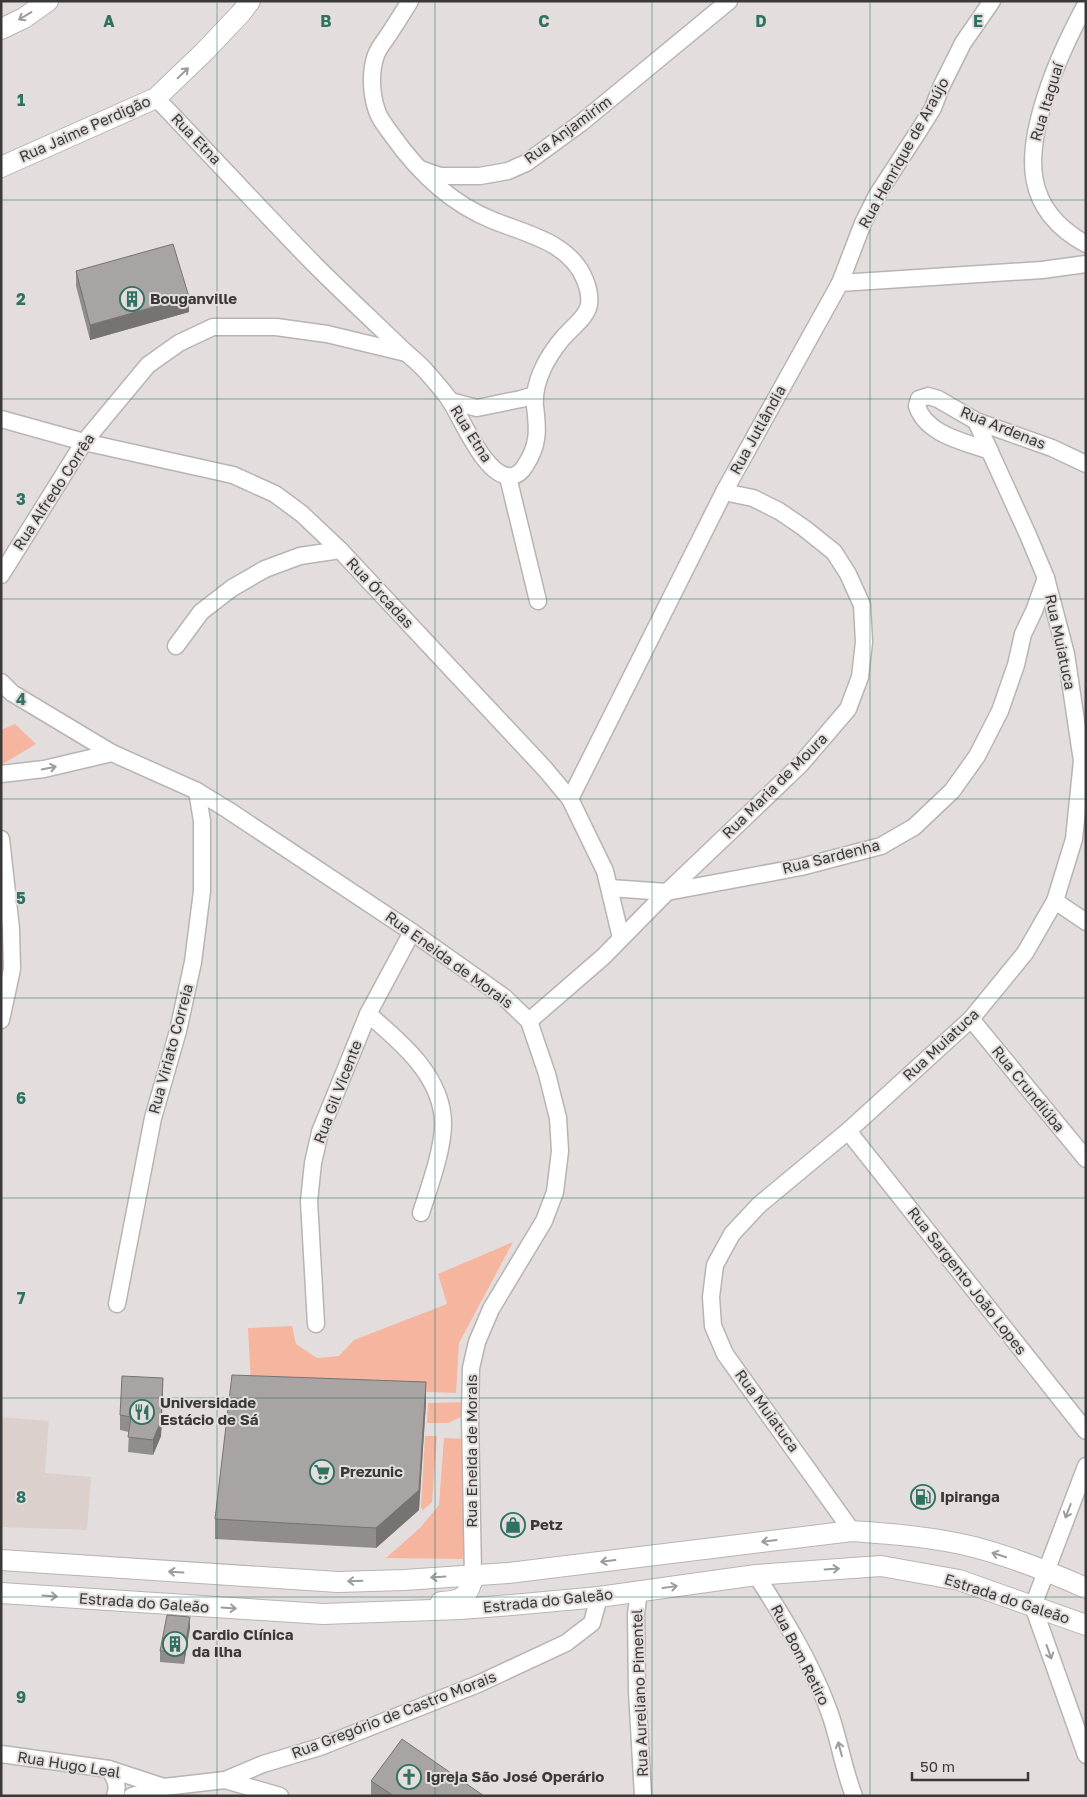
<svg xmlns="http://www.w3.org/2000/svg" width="1087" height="1797" font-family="'Golos Text',sans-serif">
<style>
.built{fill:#dcd0cc}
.green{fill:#f5b59f}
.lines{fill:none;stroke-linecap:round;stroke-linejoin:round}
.minor-casing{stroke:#b8b4b3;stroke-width:19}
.major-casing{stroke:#b8b4b3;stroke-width:22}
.minor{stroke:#fff;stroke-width:16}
.major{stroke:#fff;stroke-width:20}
.wall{fill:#908d8c}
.shaded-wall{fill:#767372}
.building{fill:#a8a4a3;stroke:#767372}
.oneway{stroke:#9c9c9c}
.grid{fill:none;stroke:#307262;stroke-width:1;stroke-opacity:0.55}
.labels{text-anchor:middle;stroke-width:4;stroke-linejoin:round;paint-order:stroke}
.street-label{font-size:15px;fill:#3a3838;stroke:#e3dedd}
.poi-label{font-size:15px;font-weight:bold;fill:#3a3838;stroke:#e3dedd;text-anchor:start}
.grid-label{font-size:16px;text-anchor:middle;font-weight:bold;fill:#307262;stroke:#e3dedd;stroke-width:4;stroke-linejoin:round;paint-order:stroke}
</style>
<rect width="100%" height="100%" fill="#e3dedd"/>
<!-- built -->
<polygon class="built" points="1,1417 49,1421 45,1473 91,1477 87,1530 1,1527"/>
<!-- green -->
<g class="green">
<polygon points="15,724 36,744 1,765 1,730"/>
<polygon points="513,1242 459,1343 456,1393 251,1386 248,1328 292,1326 296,1344 317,1358 339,1356 354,1340 447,1304 438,1274"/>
<polygon points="468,1402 469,1413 448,1423 427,1423 428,1403"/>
<polygon points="425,1436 437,1436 432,1502 423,1510 421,1508"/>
<polygon points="444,1438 467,1439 466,1559 386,1558 421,1527 439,1505"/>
</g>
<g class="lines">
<defs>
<g id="minor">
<path d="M1086,4C1070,34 1056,63 1046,95C1026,156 1022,209 1086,244"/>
<path d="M156,98C209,153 261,210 315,265C342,292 370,318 398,345C406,353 415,360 423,368C432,378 441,388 449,399C461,416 486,480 512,476C518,475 522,471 525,466C539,445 538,430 535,406C533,382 547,357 562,339C580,318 598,313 585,280C570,242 526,234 492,220C450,203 418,172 392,135C387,128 380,120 377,111C371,94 370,72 376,55C378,50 382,44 385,40C394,27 402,14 410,1"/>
<polyline points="423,170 440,176 480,176 508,171 526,163 581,123 729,1"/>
<polyline points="840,283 863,223 877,195 918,132 933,108 941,87 963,43 992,1"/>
<polyline points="450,401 477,408 521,399 534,395"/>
<polyline points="1,419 84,442 233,475 275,494 302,514 340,550 545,769 570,799 605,871 621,938"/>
<path d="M990,451C966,442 926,435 917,406L919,399L928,396L938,399L976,421L1052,448L1086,464"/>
<polyline points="508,477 538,601"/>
<polyline points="1,575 84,442 148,365 179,343 213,327 276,327 327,334 406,353"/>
<polyline points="176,646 201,612 232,588 265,569 300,556 340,550"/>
<polyline points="1,682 12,693 112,753 197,791 228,810 412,932 504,997 529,1021 547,1074 558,1118 560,1151 555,1192 544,1221 491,1309 477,1342 471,1368 470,1415 473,1575"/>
<polyline points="1,774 44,769 112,753"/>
<polyline points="570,799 724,492 840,283 1042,270 1086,264"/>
<polyline points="1,839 11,929 12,969 1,1020"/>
<polyline points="610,888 667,892 801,867 881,846 914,827 952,791 977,756 1000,711 1016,665 1023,634 1034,611 1046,578"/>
<polyline points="1055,901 1086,922"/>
<path d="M368,1014C401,1042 443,1077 443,1124C443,1150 429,1188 421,1213"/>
<polyline points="971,1019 1086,1159"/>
<polyline points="529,1021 603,957 667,892 800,765 848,709 860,677 864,642 862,605 848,574 834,552 804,528 779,511 753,498 724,492"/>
<polyline points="848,1131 1086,1431"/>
<polyline points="117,1304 153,1118 178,1031 193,962 202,891 202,821 197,791"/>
<polyline points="316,1324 309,1201 313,1163 320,1132 368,1014 412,932"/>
<polyline points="1086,1466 1033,1606 1086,1755"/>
<polyline points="852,1531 725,1354 713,1326 711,1297 715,1265 732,1234 759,1205 848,1131 971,1019 1025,953 1055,901 1074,839 1082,761 1066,654 1046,578 1028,535 976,421"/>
<path d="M756,1575C784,1618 811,1662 829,1711C839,1738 843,1768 854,1796"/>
<polyline points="639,1591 636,1614 637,1691 643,1796"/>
<polyline points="1,1754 109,1769 164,1787"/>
<path d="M109,1769C115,1778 119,1785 115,1796"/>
<polyline points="225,1780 280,1796"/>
<polyline points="132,1796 164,1787 225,1780 263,1764 320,1747 478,1684 566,1643 592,1623 599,1597"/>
</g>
<g id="major">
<polyline points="1,29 24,18 48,1"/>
<polyline points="1,167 156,98 204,52 241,13 250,1"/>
<path d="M1,1560L338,1582L404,1580L508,1573L852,1531C893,1534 934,1537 974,1547C1012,1557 1050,1572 1086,1588"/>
<polyline points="1,1593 323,1614 460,1609 512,1605 599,1597 756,1575 881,1566 959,1580 1086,1625"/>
<path d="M441,1602C462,1601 470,1596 473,1575"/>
</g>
</defs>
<!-- minor casing -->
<use href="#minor" class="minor-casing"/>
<!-- major casing -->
<use href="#major" class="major-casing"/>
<!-- minor -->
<use href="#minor" class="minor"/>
<!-- major -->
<use href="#major" class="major"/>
</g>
<!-- wall -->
<g class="wall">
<polygon points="76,271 189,312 90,340 76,286"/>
<polygon points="163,1393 161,1436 153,1455 128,1452 129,1432 120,1430 120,1415"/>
<polygon points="426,1402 419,1510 376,1548 215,1539 215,1519"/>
<polygon points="190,1627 184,1664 160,1662 160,1651"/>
<polygon points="371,1781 484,1796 371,1796"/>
</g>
<!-- shaded-wall -->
<g class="shaded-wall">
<polygon points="189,297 189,312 90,340 90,325"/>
<polygon points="163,1378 163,1393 161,1436 153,1455 153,1440"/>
<polygon points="426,1382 426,1402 419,1510 376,1548 376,1528"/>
<polygon points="190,1617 190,1627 184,1664 184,1653"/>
</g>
<!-- building -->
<g class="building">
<polygon points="173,244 189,297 90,325 76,271"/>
<polygon points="232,1375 426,1382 419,1490 376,1528 215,1519"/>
<polygon points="122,1376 163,1378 161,1421 153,1440 128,1437 131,1417 120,1415"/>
<polygon points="167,1615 190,1617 184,1653 160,1651"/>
<polygon points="402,1739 484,1796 394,1796 371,1781"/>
</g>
<!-- one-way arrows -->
<defs><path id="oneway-shaft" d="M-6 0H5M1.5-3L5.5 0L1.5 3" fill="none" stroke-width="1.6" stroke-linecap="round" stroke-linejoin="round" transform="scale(1.25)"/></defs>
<g class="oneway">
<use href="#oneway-shaft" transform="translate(25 16) rotate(149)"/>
<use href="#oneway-shaft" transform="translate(183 73) rotate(-44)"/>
<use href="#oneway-shaft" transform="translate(49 768) rotate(-12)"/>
<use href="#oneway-shaft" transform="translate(1068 1511) rotate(111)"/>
<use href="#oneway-shaft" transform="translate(769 1541) rotate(173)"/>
<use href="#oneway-shaft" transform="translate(999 1555) rotate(-162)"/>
<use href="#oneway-shaft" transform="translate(608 1561) rotate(173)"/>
<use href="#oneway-shaft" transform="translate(832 1569) rotate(-4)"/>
<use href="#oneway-shaft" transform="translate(176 1572) rotate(-177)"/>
<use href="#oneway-shaft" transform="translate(438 1577) rotate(176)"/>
<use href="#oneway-shaft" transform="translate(355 1581) rotate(178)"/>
<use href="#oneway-shaft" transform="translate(670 1587) rotate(-8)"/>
<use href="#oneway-shaft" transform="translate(50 1596) rotate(4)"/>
<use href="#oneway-shaft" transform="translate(229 1608) rotate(4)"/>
<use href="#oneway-shaft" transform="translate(1049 1652) rotate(70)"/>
<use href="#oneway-shaft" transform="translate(840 1749) rotate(-105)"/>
</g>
<!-- grid -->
<path class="grid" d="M217,1V1796M435,1V1796M652,1V1796M870,1V1796M1,200H1086M1,399H1086M1,599H1086M1,799H1086M1,998H1086M1,1198H1086M1,1398H1086M1,1597H1086"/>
<!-- icons -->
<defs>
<symbol id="building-ring" viewBox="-11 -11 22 22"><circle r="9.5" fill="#e3dedd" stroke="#307262" stroke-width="1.5"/><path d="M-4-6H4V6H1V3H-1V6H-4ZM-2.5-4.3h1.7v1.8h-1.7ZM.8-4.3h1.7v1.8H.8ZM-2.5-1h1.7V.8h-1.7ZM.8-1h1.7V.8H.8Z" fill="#307262"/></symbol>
<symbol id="restaurant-ring" viewBox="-11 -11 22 22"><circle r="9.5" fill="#e3dedd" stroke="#307262" stroke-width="1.5"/><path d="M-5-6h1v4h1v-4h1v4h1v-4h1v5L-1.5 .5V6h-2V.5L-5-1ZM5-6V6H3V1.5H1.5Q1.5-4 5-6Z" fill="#307262"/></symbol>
<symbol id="supermarket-ring" viewBox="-11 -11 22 22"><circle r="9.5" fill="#e3dedd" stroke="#307262" stroke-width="1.5"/><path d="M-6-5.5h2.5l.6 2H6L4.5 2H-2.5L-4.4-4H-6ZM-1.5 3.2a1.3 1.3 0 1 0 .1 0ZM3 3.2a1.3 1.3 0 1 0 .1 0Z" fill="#307262"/></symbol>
<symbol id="fuel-ring" viewBox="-11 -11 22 22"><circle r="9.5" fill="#e3dedd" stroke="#307262" stroke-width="1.5"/><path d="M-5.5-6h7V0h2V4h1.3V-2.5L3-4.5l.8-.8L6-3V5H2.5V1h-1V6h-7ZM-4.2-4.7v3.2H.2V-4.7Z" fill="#307262"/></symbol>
<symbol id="shop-ring" viewBox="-11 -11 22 22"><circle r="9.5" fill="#e3dedd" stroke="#307262" stroke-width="1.5"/><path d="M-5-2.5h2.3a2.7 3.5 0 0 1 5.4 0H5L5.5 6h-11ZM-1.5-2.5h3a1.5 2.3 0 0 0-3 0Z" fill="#307262"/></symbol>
<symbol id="church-ring" viewBox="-11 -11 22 22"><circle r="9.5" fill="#e3dedd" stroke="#307262" stroke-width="1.5"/><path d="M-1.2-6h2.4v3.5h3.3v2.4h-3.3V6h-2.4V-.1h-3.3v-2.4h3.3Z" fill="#307262"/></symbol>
</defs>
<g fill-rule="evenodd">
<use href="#building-ring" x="118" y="285" width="28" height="28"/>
<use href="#restaurant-ring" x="128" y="1398" width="28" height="28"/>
<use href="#supermarket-ring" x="308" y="1458" width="28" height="28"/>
<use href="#fuel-ring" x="909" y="1483" width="28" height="28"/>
<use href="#shop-ring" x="499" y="1511" width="28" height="28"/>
<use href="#building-ring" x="161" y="1630" width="28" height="28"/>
<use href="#church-ring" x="395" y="1763" width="28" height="28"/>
</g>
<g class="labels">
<!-- street labels -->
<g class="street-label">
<text transform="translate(1047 102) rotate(-73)" y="5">Rua Itaguaí</text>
<text transform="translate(85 129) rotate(-24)" y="5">Rua Jaime Perdigão</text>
<text transform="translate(568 130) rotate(-36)" y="5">Rua Anjamirim</text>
<text transform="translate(196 139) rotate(46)" y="5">Rua Etna</text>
<text transform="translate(904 153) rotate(-61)" y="5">Rua Henrique de Araújo</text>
<text transform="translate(1003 428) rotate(22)" y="5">Rua Ardenas</text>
<text transform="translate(758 430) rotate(-61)" y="5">Rua Jutlândia</text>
<text transform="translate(471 434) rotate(58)" y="5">Rua Etna</text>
<text transform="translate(54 492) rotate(-57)" y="5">Rua Alfredo Corrêa</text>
<text transform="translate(380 593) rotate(47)" y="5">Rua Órcadas</text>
<text transform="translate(1060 642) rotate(78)" y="5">Rua Muiatuca</text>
<text transform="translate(775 786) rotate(-45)" y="5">Rua Maria de Moura</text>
<text transform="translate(831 857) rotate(-14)" y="5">Rua Sardenha</text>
<text transform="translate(449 960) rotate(36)" y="5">Rua Eneida de Morais</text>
<text transform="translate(941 1045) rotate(-43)" y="5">Rua Muiatuca</text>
<text transform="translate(171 1049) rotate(-75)" y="5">Rua Viriato Correia</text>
<text transform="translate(1028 1089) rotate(51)" y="5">Rua Crundiúba</text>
<text transform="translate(338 1092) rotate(-69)" y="5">Rua Gil Vicente</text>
<text transform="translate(967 1281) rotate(52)" y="5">Rua Sargento João Lopes</text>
<text transform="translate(767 1411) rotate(54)" y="5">Rua Muiatuca</text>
<text transform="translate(472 1451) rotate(-90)" y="5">Rua Eneida de Morais</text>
<text transform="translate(1007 1599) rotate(18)" y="5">Estrada do Galeão</text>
<text transform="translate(548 1601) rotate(-6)" y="5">Estrada do Galeão</text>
<text transform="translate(144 1603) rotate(4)" y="5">Estrada do Galeão</text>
<text transform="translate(800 1655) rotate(63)" y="5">Rua Bom Retiro</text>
<text transform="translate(640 1693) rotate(-92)" y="5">Rua Aureliano Pimentel</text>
<text transform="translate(394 1715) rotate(-21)" y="5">Rua Gregório de Castro Morais</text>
<text transform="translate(69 1765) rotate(9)" y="5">Rua Hugo Leal</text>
</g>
<!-- poi labels -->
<g class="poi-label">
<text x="150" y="304">Bouganville</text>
<text x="160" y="1408">Universidade<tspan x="160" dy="17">Estácio de Sá</tspan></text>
<text x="340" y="1477">Prezunic</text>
<text x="940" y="1502">Ipiranga</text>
<text x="530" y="1530">Petz</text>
<text x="192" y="1640">Cardio Clínica<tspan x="192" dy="17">da Ilha</tspan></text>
<text x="426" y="1782">Igreja São José Operário</text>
</g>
</g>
<g class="grid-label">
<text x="109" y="27">A</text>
<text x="326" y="27">B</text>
<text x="544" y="27">C</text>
<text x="761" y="27">D</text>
<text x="978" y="27">E</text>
<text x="21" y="106">1</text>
<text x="21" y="305">2</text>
<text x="21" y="505">3</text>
<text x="21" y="705">4</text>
<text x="21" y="904">5</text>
<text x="21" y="1104">6</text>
<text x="21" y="1304">7</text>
<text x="21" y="1503">8</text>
<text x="21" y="1703">9</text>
</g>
<!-- border -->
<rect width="1087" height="1797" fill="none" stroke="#3a3838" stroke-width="5"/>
<!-- scale -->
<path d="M912 1772v8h116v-8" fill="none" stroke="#3a3838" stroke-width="2.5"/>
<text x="920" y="1772" font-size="15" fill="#3a3838" stroke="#e3dedd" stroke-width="4" paint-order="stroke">50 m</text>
</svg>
